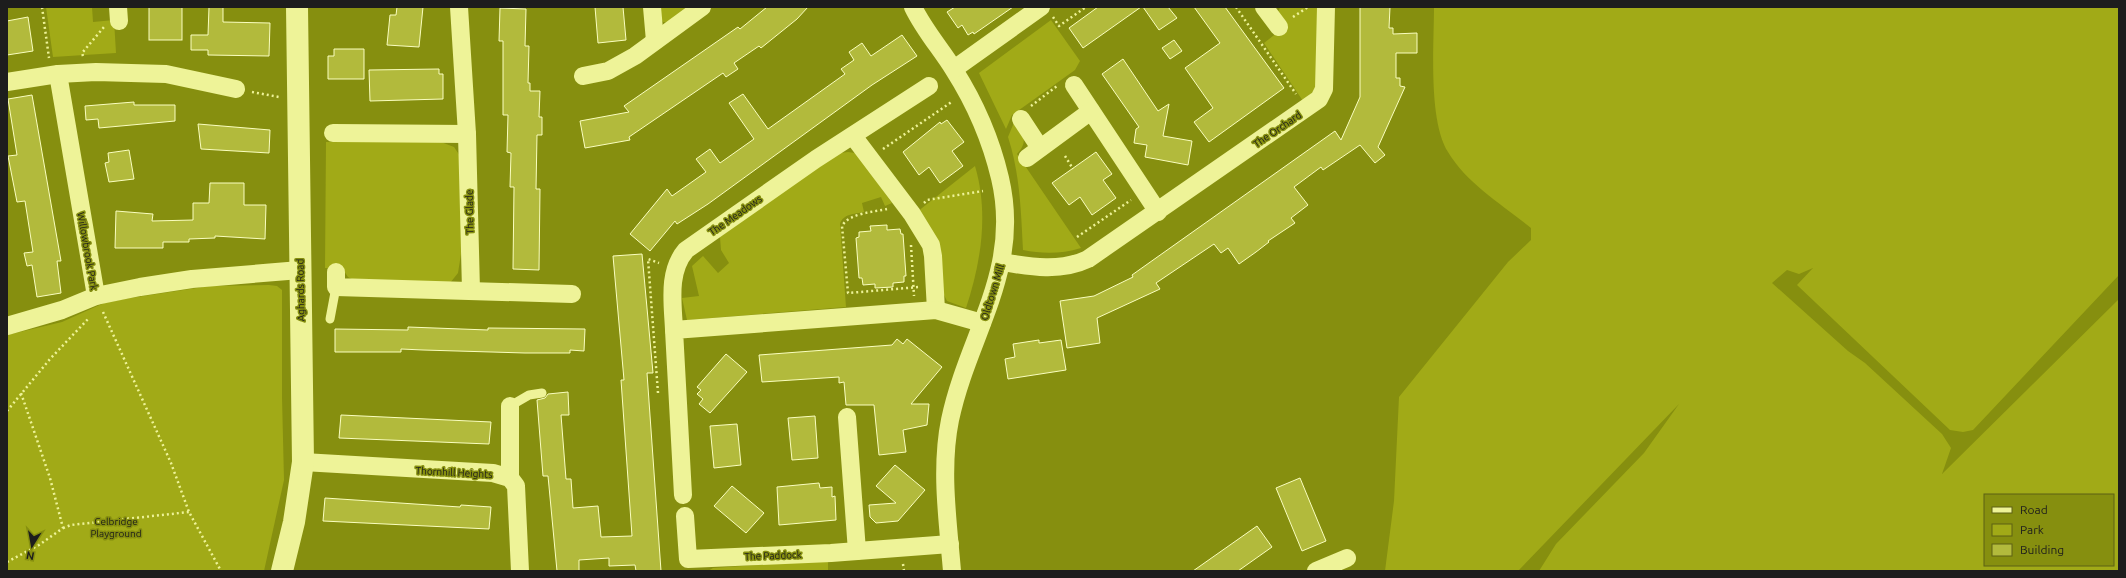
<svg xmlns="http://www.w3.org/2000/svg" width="2126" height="578" font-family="Ubuntu,sans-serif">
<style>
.green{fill:#a1aa17;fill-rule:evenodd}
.building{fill:#b2ba3c;stroke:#fafebf}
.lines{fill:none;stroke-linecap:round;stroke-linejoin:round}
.path{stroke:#eef398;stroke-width:2.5;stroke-dasharray:2 3;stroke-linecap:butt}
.service{stroke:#eef398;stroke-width:9}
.minor{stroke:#eef398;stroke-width:18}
.tertiary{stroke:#eef398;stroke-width:22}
.labels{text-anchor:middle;stroke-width:3;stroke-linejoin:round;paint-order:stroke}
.street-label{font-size:10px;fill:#1d1d1d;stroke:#868f0f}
.park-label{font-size:10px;fill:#1d1d1a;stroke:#868f0f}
</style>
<rect width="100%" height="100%" fill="#868f0f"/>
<!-- green -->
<g class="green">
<polygon points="46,7 92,7 93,22 114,20 116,53 53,57"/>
<polygon points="660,7 692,7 669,23 663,22 660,17"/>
<polygon points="1280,7 1318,7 1316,86 1312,93 1303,101 1264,43 1287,25 1278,12"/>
<path d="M1434,7H2119V275L1973,430L1963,432L1950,430L1797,285L1813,268L1799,274L1787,270L1772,283L1848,351L1865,363L1942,434L1951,448L1942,474L2119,299V571H1539L1556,544L1644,453L1679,404L1518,571H1385L1394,501L1399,397L1508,262L1531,240V228C1503,205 1467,184 1448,152C1428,120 1434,45 1434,7ZM1985,495H2113V565H1985Z"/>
<polygon points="1051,20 1080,61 1075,70 1012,115 1006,129 979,73"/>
<path d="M1015,120C1023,132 1029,142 1017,154L1081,248C1061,254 1043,254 1023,250C1021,211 1020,174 1008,137Z"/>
<polygon points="326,142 441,142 454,147 460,156 461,254 458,273 450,283 355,281 348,277 342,268 325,268"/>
<path d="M848,152L855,153L860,158L892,203L885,206L881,197L862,203L864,212C854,214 843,214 840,224L846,307L687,320L682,298L699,296L692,266L703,256L718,273L729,263L721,250L720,237L819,166L840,153Z"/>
<path d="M975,166C989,214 981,262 966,308L947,301L944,295L917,212Z"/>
<polygon points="269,285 277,286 282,290 282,397 284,480 264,571 7,571 7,335 62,322 104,303 130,298 210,286"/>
<polygon points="828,560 828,571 708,571 713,568"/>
</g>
<!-- building -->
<g class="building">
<rect x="149" y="7" width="33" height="33"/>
<polygon points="209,7 223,7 223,22 270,23 269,56 208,55 208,50 191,50 191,35 208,35"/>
<polygon points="397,7 423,7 419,47 387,45 390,15 396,15"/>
<polygon points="595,7 623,7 626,40 598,43"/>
<polygon points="767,7 808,7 797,19 761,48 759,46 734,63 738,69 726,77 723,73 629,137 630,140 585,148 580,121 629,112 624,106 738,27 740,29"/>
<polygon points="955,7 1013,7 974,34 973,32 968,35 962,25 958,28 947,12"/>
<polygon points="1098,7 1141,7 1083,48 1069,28"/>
<polygon points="1143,7 1168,7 1177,18 1159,30"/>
<polygon points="1194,7 1225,7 1284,88 1209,142 1194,122 1213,108 1185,68 1220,43"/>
<polygon points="1360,7 1390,7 1389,28 1393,28 1393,34 1417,33 1417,53 1396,53 1396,78 1400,78 1400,86 1405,87 1378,147 1385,155 1375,163 1360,145 1323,170 1321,167 1294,187 1308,205 1291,218 1295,223 1268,241 1269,242 1256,252 1239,264 1228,248 1221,253 1214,244 1156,283 1160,289 1097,318 1100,343 1067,348 1060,301 1094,296 1133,277 1132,275 1335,131 1341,140 1360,97"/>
<polygon points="500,8 526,9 525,46 529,46 528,83 530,83 530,91 540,91 539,117 542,117 542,135 537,135 536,189 540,189 539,270 513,269 514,187 510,187 511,153 507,152 508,115 503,115 503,41 499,41"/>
<polygon points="28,17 33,51 7,55 7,21"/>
<polygon points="902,35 917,56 872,85 708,204 677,224 675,221 650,251 630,234 667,189 672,196 706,172 696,159 710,149 720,163 754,139 729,103 743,94 768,129 845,74 841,69 854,60 849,52 862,43 871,56"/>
<polygon points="1174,40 1182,51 1170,59 1162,48"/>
<polygon points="334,49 364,49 364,79 328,79 328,56 334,56"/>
<polygon points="1123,59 1158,111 1169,104 1163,136 1192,141 1188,165 1145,157 1147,145 1134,143 1136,129 1139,127 1102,74"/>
<polygon points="439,69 439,74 443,74 443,99 370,101 369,70"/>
<polygon points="32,95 61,261 57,261 61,293 37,297 32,265 27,266 24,253 33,252 25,201 17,202 8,156 17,155 8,99"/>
<polygon points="134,102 134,105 175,105 175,121 99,128 98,119 86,120 85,106"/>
<polygon points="947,120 964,142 952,151 963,166 940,183 929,167 919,175 903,152 940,122 941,124"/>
<polygon points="198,124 270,130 269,153 201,149"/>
<polygon points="129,150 134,179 109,182 105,163 109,162 108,153"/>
<polygon points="1096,152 1112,174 1103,180 1116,198 1092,215 1080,197 1069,205 1052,183"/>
<polygon points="210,183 244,183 244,205 266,205 265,239 215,236 215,238 189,239 189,242 163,242 163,248 115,248 116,211 153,214 152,221 193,220 193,203 209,203"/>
<polygon points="887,225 887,230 900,229 901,234 903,234 906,276 904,276 904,282 893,283 893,287 875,288 875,284 863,285 862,278 859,278 856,238 859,237 859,232 871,231 870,226"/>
<polygon points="642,254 653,373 647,373 661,571 636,571 635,565 609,566 609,558 579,560 579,571 557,571 548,476 543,476 537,400 545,398 548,394 568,392 569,415 561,415 566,479 571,479 573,508 598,506 601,537 632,536 621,380 624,380 613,256"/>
<polygon points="408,327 488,330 488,328 585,329 584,351 570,350 570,353 525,353 423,350 401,349 401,352 335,352 335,329 408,330"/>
<polygon points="897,339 903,344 907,339 942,367 911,404 929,404 927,425 903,430 906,452 879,455 874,405 846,405 844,382 839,383 839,377 762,382 759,355 892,345"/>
<polygon points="1039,340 1039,343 1061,340 1066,370 1008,379 1005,359 1015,357 1013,344"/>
<polygon points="726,354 747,372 710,413 699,404 703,399 697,394 701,390 697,387"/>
<polygon points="341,415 491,422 489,444 339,438"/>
<polygon points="815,416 818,458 792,460 788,418"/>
<polygon points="737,424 741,465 714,468 710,426"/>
<polygon points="895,465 925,490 898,521 876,523 870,517 869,505 896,503 876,486"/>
<polygon points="1300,478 1326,541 1302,551 1276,488"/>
<polygon points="819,483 820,488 832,487 832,497 835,496 836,520 779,525 777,487"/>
<polygon points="732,486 764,513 746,533 714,506"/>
<polygon points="325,498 460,507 461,505 491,507 489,529 323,521"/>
<polygon points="1257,526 1272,547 1238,571 1193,571"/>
</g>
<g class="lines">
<!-- path -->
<g class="path">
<polyline points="42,7 49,58"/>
<polyline points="1236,7 1296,94"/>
<polyline points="1053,17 1059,26 1086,7"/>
<polyline points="1293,17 1308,7"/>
<polyline points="83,56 82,53 104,27"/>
<polyline points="252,92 279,97"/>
<polyline points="1031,106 1057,86"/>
<polyline points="883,149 953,101"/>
<polyline points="1065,156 1073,169"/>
<polyline points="924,203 927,200 983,191"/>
<path d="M887,209C874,212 849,213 842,226L848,293L919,287"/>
<polyline points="1077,237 1131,200"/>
<polyline points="911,245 914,296"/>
<polyline points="103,312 171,463 189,512 221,571"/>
<polyline points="658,393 648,259 659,263"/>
<polyline points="7,411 50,359 89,318"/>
<polyline points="63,528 71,525 189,512"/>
<polyline points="7,562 39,545 63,528 50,478 21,393"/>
<polyline points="903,564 904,571"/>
</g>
<!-- service -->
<g class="service">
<polyline points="330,319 336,287"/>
<polyline points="510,406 529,395 542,393"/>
</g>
<!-- minor -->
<g class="minor">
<polyline points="118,7 119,21"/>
<polyline points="459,7 467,134 471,290"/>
<polyline points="652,7 655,41"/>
<path d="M913,7C924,30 941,49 954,70C975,103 991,140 1000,178C1022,271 968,334 950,420C940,469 948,522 952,571"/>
<polyline points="1264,7 1279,27"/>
<polyline points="954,69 1041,7"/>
<polyline points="583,76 608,71 635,56 702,7"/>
<polyline points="7,82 58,74"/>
<polyline points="1074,85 1158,212"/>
<polyline points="1021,119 1040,148"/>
<polyline points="333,133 467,134"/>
<polyline points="853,136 912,214 931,245 933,256 936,310"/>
<polyline points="1027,158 1091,111"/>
<path d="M1002,262C1031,267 1061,272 1088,259L1319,99L1324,89L1326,7"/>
<polyline points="336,272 336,287 572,294"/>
<polyline points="96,296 58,74 96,72 166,74 236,89"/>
<polyline points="7,326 62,310 96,296 140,287 192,279 300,270"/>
<path d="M674,330C673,304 667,272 686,250L816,159L929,86"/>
<polyline points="510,406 510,478"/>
<polyline points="847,417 857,551"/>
<polyline points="303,462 493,473 510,478 516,486 520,571"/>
<polyline points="683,495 674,330 936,310 982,323"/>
<polyline points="685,516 688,559 831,553 950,544"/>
<polyline points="1316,571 1347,558"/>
</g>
<!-- tertiary -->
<polyline class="tertiary" points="282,571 294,522 303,462 297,7"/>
</g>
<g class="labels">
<!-- street labels -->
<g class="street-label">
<text transform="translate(1277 129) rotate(-34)" y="4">The Orchard</text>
<text transform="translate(469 212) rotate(-91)" y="4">The Glade</text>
<text transform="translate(735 215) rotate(-35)" y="4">The Meadows</text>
<text transform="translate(88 251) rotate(80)" y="4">Willowbrook Park</text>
<text transform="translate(300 290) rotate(-91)" y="4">Aghards Road</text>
<text transform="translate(992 292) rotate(-73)" y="4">Oldtown Mill</text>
<text transform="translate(454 472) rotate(3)" y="4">Thornhill Heights</text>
<text transform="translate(773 555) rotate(-2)" y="4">The Paddock</text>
</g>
<!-- park labels -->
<g class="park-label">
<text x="116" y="525">Celbridge<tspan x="116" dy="12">Playground</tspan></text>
</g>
</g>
<!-- border -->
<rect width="2126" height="578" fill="none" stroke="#1d1d1d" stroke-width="16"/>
<!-- legend -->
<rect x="1984" y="494" width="130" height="72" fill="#868f0f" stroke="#5c6115"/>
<rect x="1992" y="507" width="20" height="6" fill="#eef398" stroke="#5c6115"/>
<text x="2020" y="514" font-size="12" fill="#1d1d1d">Road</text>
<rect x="1992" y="524" width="20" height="12" fill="#a1aa17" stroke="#5c6115"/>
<text x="2020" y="534" font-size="12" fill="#1d1d1d">Park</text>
<rect x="1992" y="544" width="20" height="12" fill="#b2ba3c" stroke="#5c6115"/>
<text x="2020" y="554" font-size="12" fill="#1d1d1d">Building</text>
<!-- north arrow -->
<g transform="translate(32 546) rotate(191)" stroke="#868f0f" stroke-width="3" paint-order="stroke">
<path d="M0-3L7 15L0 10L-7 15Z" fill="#1d1d1d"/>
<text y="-6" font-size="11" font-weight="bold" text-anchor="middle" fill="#1d1d1d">N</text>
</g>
</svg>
